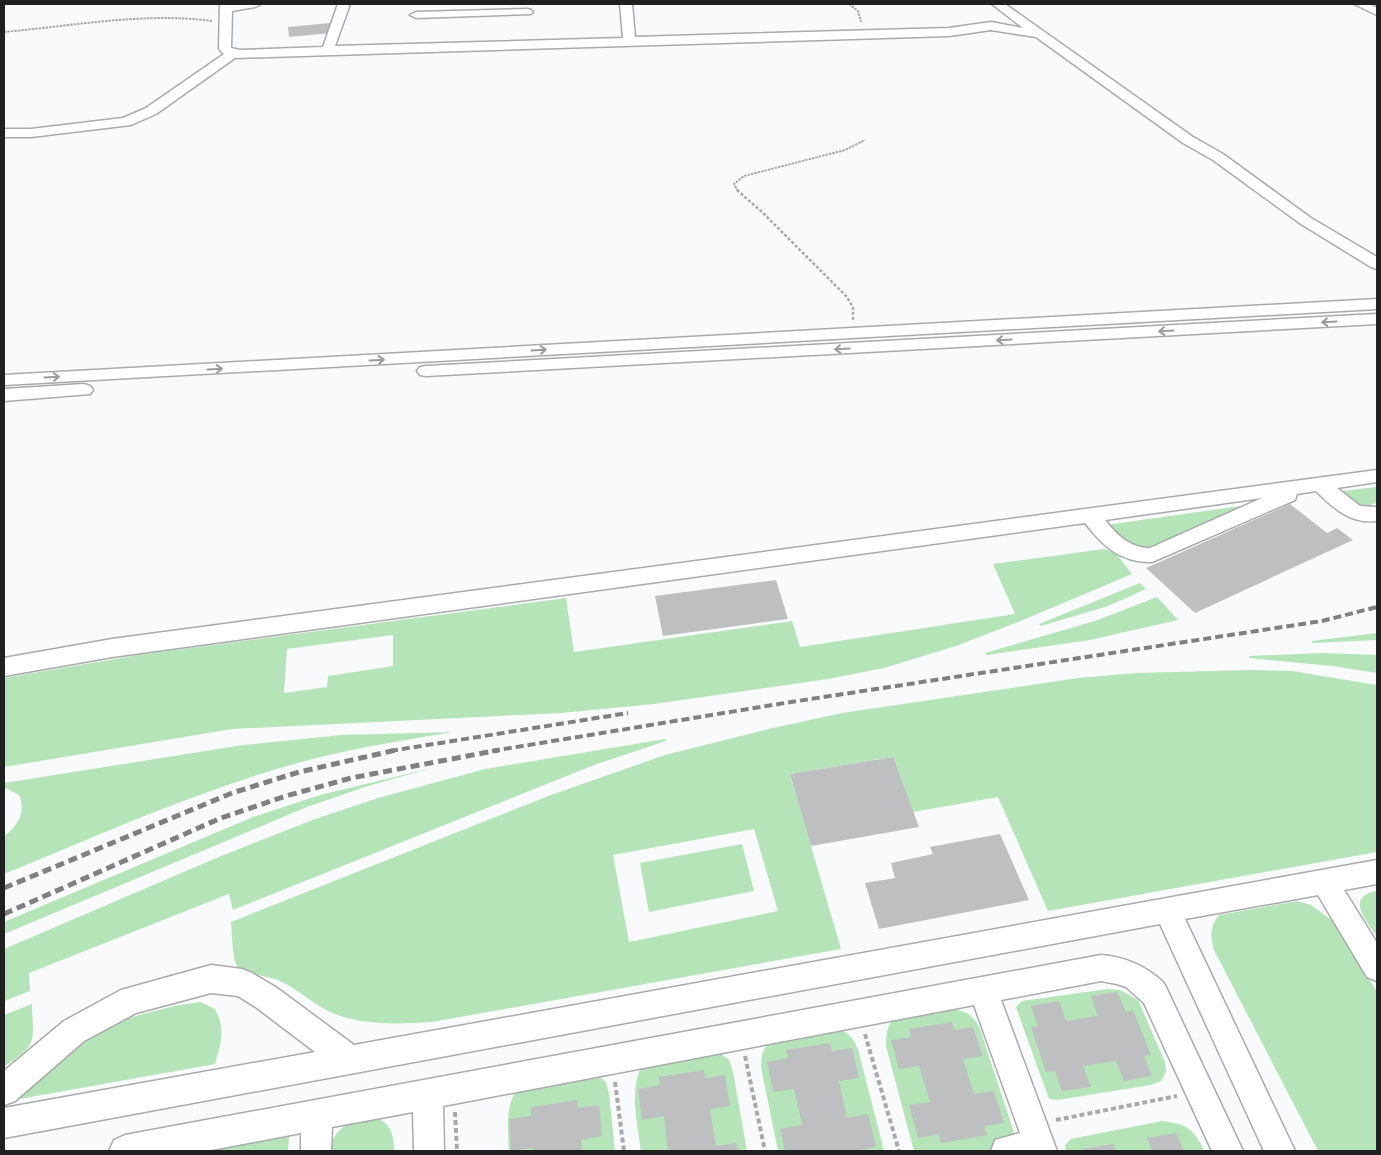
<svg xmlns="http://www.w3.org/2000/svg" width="1381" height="1155" font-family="'PT Sans Narrow',sans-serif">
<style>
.green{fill:#b4e4b7;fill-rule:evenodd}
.building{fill:#bebfc1}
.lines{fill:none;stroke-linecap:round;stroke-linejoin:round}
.minor-casing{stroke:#a9aaac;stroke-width:3}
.path-far2{stroke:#a8a9ab;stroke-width:2;stroke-dasharray:2.5 1;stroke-linecap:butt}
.path-far1{stroke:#a8a9ab;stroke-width:2.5;stroke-dasharray:3 2;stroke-linecap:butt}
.path{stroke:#a8a9ab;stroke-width:4;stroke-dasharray:5 3;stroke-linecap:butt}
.minor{fill:#fff;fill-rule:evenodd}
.rail-far1{stroke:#808082;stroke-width:4;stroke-dasharray:8 4;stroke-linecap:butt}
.rail{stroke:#808082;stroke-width:5;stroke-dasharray:9 5;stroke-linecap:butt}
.oneway{stroke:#9b9b9b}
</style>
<rect width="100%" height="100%" fill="#f9fafc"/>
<!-- green -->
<g class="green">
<path d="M1377,487V502C1364,511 1351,501 1342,491Z"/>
<polygon points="1255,504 1152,550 1134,549 1106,525"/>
<path d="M1104,549L1115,552L1132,574L1023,620L956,646L884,668L828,679L654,704L562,713L232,729L4,767V678L138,655L566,598L574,652L792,621L800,647L1015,614L993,564ZM393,635V666L328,676L327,687L284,693L287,649Z"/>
<polygon points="1140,583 1146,589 1108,606 1041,626 1039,624"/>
<polygon points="1157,597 1178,620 1090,640 987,655 985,653 1095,621"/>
<polygon points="1377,633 1377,640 1312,643 1312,641"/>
<polygon points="1323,653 1377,655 1377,673 1332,666 1249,658 1249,656"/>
<path d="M1250,670L1292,671L1377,685V852L1048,911L998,797L913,812L892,757L790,774L841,949L432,1022C399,1024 361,1026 330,1012C312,1003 296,988 278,980C268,976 245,974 238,967C232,960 232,932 231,922L551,795L665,755L773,728L842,713L1078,678L1137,673ZM754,829L778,911L629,942L613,855Z"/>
<path d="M453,732C400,741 346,749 294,764C194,792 99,835 4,874V837C18,824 25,816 20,796L8,789H4V783L243,745L341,735Z"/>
<polygon points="665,739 666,741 594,765 233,910 229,894 29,973 30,991 4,1001 4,949 221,856 315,819 378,798 485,769"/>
<polygon points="432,768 368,786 307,807 4,934 4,922 253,817 320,795"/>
<polygon points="742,844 754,891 649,912 640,863"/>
<path d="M1377,891V937C1367,920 1344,897 1377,891Z"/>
<path d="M1297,901L1311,905L1337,924L1377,992V1151H1318L1214,950C1210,935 1210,927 1219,915Z"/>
<polygon points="1108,989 1120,990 1138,1000 1165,1062 1166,1072 1161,1081 1151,1085 1057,1100 1049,1099 1016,1007 1022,1001"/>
<path d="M200,1002L215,1009C226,1030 221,1042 215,1064L14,1100L93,1033L124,1019L174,1006Z"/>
<path d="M32,1004C33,1045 38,1043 4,1067V1015Z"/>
<path d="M954,1009C968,1012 974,1016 980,1029L1016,1139L1013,1150L914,1151L886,1046C886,1035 886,1027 895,1018Z"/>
<path d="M834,1028C847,1031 852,1036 858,1049L884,1151H778L761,1067L762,1054L767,1044Z"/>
<path d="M720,1053L729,1060L733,1072L747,1151H641C638,1124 629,1093 641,1067Z"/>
<path d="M597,1075L606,1082L609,1094L615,1151H509C508,1129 505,1110 516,1090Z"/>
<path d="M369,1116C389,1120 394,1132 394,1151H331C331,1129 350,1122 369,1116Z"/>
<path d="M1162,1121C1187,1124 1194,1129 1204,1151H1066L1065,1145L1071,1139Z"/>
<polygon points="289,1136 288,1151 207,1151"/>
</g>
<!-- building -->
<g class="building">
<polygon points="330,23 332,33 289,37 288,27"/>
<polygon points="1290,504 1327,533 1337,528 1353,540 1195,613 1146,568"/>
<polygon points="776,580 788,619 663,636 655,596"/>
<polygon points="893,757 919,827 811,846 790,774"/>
<polygon points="1000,834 1029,900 879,929 865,883 895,878 891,863 933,854 930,847"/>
<polygon points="1117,992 1126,1012 1133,1010 1151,1055 1144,1056 1152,1076 1124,1081 1116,1061 1083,1066 1091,1087 1062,1091 1055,1071 1046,1072 1031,1027 1038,1026 1031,1006 1059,1001 1066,1021 1098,1016 1091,996"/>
<polygon points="952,1022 954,1030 973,1027 983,1056 963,1059 974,1094 994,1091 1004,1123 984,1126 987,1135 941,1143 939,1134 918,1138 909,1105 930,1102 919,1066 899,1069 891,1040 911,1037 909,1029"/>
<polygon points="830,1043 832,1051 852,1048 859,1078 839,1081 847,1118 868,1114 876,1147 855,1151 785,1151 780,1129 802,1125 794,1089 773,1092 767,1062 788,1058 786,1050"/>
<polygon points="704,1070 705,1078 725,1075 730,1106 710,1109 716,1146 736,1143 738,1151 668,1151 664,1116 642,1120 638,1089 660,1085 659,1077"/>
<polygon points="577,1100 578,1108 599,1105 602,1136 581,1140 582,1151 533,1151 533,1148 511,1151 509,1119 531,1116 531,1107"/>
<polygon points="1176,1133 1184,1151 1152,1151 1147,1138"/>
<polygon points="1113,1144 1116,1151 1084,1151 1083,1149"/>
</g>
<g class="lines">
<defs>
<g id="minor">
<polygon points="220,4 261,4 255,7 232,11 231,48 240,50 323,47 338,4 350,4 335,46 623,38 620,4 632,4 635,37 949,28 991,22 1023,28 992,4 1005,4 1193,137 1223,154 1311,218 1377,257 1377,269 1371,267 1301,224 1213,160 1183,143 1036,37 991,30 949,36 235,58 156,114 131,125 31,137 4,137 4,129 31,129 123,118 146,108 224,54 219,49"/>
<polygon points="1354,4 1369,4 1377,8 1377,15"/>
<polygon points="527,9 531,10 533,12 531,14 416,18 410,15 416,12"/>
<polygon points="1377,299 1377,309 4,385 4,375"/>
<polygon points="1377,314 1377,324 426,376 420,375 417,371 420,367 426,366"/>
<polygon points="84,384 90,386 93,390 90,394 4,401 4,389"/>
<path d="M1377,470V482L1337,488L1360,506L1377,507V521C1351,524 1334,509 1316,491L1297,494L1295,500L1152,562C1121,563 1103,546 1085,523L112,657L4,676V658L112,639ZM1262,498L1150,548C1130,548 1117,535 1105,520Z"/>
<polygon points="1377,860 1377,884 1344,890 1377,943 1377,981 1367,977 1318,895 1185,919 1295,1151 1264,1151 1160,924 4,1138 4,1108 315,1052 257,1008 238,996 211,993 136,1013 84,1041 15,1101 4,1105 4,1071 64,1021 121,990 211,965 242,969 252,973 277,988 354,1045"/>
<path d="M1101,955C1126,957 1146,966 1164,983L1243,1151H1212L1144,1003L1126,987L1117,984L1101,981L1001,1000L1057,1151H991L995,1140L1020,1133L974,1005L443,1106L444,1151H414L413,1112L332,1127L331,1151H301V1133L206,1151H109L114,1140L125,1135Z"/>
</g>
</defs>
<!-- minor casing -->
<use href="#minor" class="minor-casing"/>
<!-- path-far2 -->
<g class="path-far2">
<polyline points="849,4 858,11 861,22"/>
<path d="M4,32C72,26 144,12 212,21"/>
<polyline points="738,191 734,184 744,176 845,150 865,140"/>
</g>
<!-- path-far1 -->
<polyline class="path-far1" points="737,190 762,212 846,296 853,307 853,320"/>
<!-- path -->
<g class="path">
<polyline points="865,1034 899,1151"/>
<polyline points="745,1056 765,1151"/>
<polyline points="615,1082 624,1151"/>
<polyline points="455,1112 457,1151"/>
<polyline points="1056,1120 1177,1096"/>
</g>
<!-- minor -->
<use href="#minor" class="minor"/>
<!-- rail-far1 -->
<g class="rail-far1">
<polyline points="390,751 628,713"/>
<polyline points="492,751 791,702 1322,621 1377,607"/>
</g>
<!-- rail -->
<g class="rail">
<polyline points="4,888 232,793 299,772 396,750"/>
<polyline points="4,914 221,818 286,796 351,778 499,750"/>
</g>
</g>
<!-- one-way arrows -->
<defs><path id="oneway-shaft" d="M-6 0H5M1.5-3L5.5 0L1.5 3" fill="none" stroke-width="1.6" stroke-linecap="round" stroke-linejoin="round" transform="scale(1.25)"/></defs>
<g class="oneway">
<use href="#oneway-shaft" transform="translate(1329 322) rotate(177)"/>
<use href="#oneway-shaft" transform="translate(1166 331) rotate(177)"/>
<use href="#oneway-shaft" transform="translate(1004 340) rotate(177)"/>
<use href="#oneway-shaft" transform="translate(842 349) rotate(177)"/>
<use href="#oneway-shaft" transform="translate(539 350) rotate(-3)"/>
<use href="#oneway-shaft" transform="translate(377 360) rotate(-3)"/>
<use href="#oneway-shaft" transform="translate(215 369) rotate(-3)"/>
<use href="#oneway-shaft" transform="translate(52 377) rotate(-3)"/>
</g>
<!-- border -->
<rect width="1381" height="1155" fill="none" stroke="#202021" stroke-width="10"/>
</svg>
